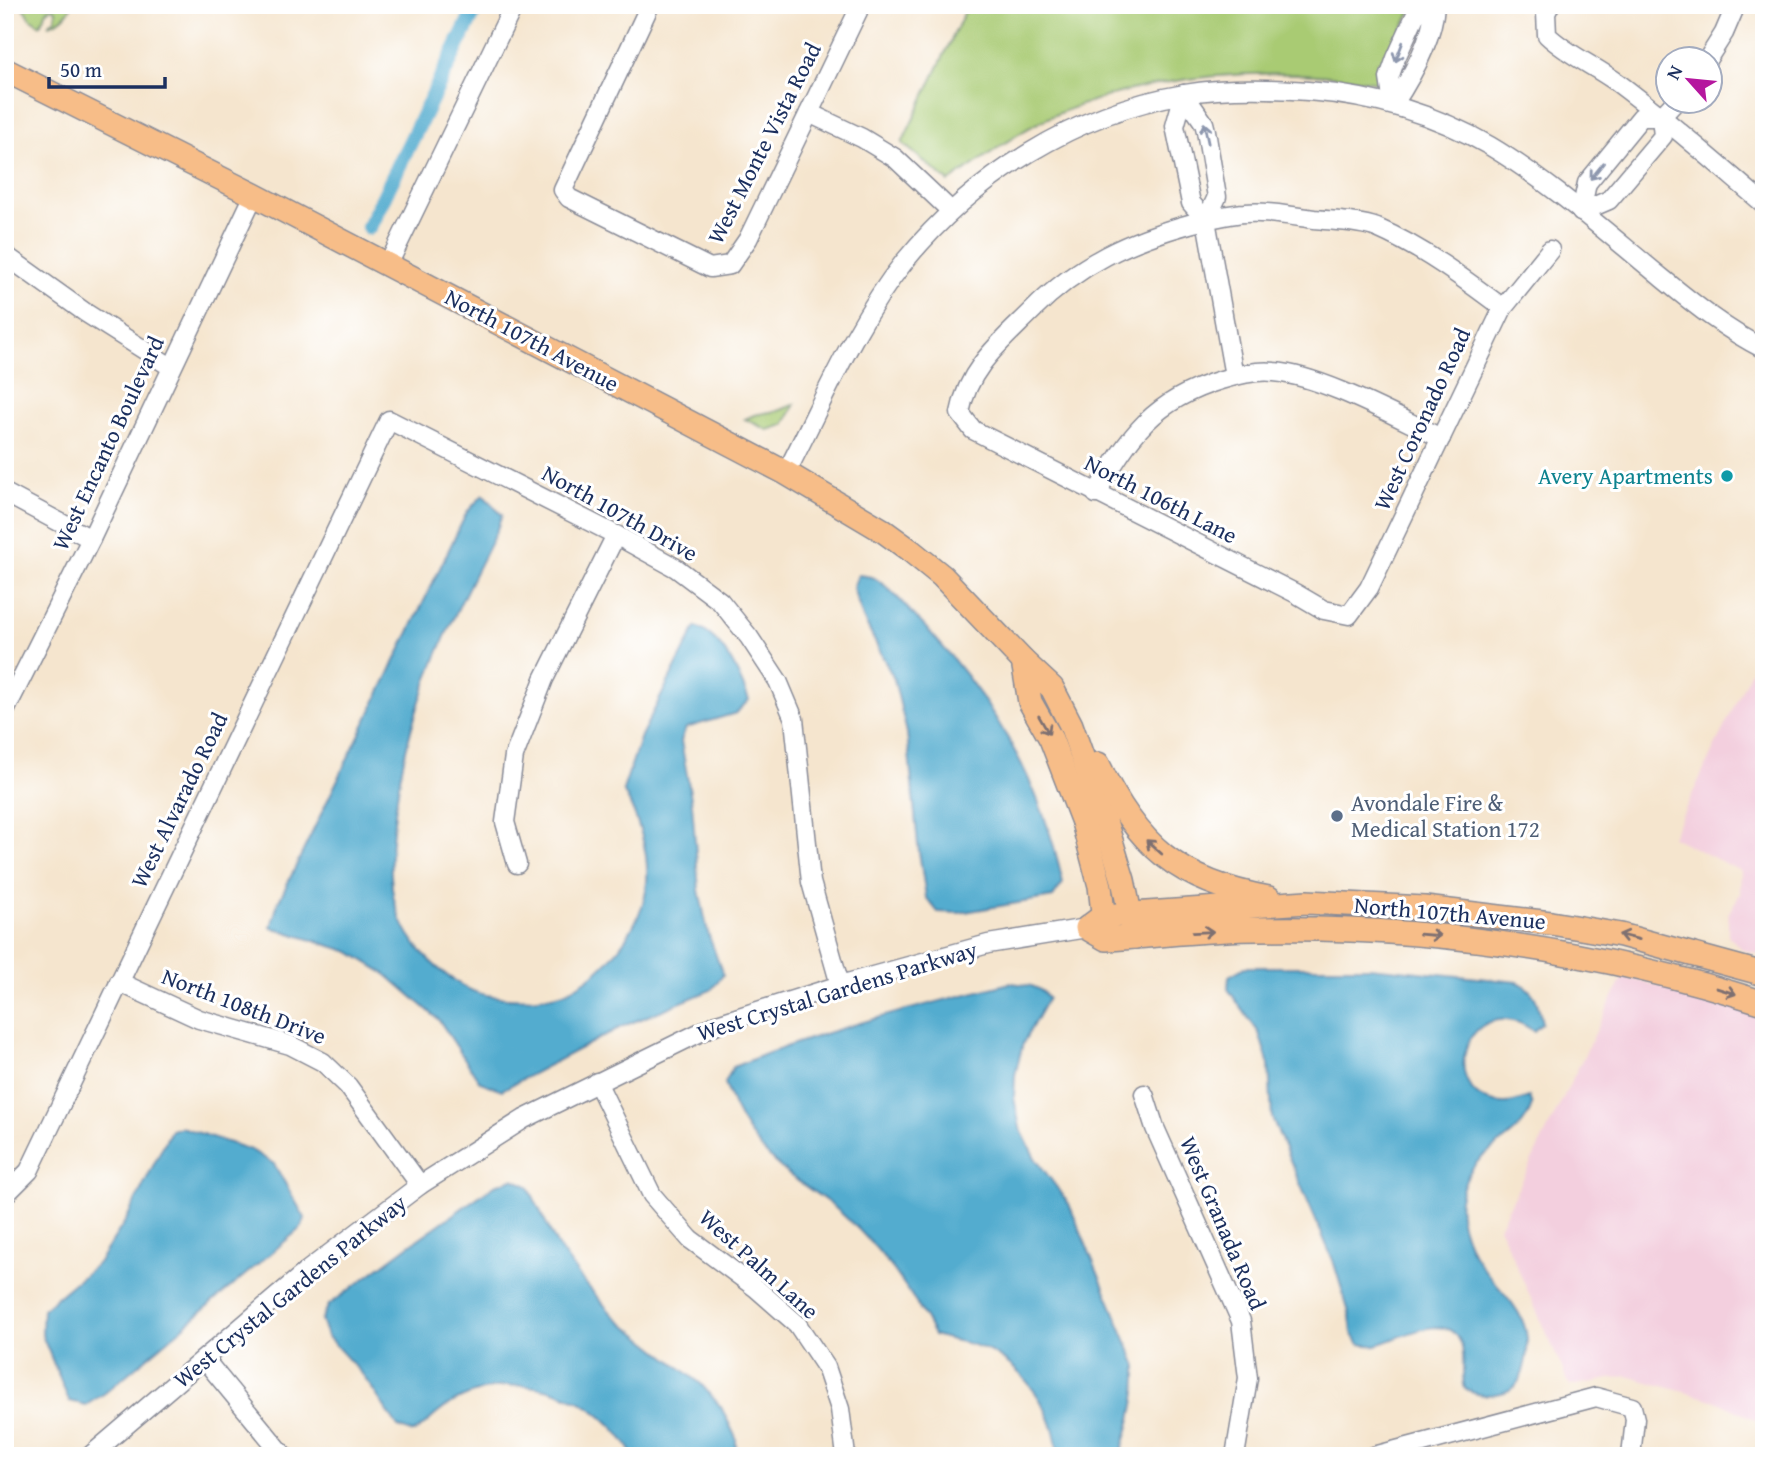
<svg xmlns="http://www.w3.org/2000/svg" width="1769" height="1461" font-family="'Gentium Book Plus',serif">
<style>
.built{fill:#f3cfde}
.green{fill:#a9cb73;stroke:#627d68;stroke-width:2}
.water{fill:#52accf;stroke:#366e96;stroke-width:2}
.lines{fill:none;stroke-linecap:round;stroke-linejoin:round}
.canal{stroke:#52accf;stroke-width:16}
.minor-casing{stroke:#888a96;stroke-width:21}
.major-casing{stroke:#888a96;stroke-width:26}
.minor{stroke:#fff;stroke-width:18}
.major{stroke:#f7bd88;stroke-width:23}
.oneway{stroke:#8d97ae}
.oneway2{stroke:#7e6f71}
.culture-dot{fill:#0f9aa8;stroke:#fff;stroke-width:2.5}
.service-dot{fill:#5c6f8a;stroke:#fff;stroke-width:2.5}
.labels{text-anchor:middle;stroke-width:6;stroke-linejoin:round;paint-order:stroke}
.street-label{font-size:23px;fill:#1b2f5e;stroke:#fff}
.culture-label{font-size:23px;fill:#0d838f;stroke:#fff;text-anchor:end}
.service-label{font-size:23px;fill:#4e5e75;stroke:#fff;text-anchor:start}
</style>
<rect width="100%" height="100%" fill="#fff"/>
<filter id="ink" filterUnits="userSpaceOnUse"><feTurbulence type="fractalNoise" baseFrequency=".0143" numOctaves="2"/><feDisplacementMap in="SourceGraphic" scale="14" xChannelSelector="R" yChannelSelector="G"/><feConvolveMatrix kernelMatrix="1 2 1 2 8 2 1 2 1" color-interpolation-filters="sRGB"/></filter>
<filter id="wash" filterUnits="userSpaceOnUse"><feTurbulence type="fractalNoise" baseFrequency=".00686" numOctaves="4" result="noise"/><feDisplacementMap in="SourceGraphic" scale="28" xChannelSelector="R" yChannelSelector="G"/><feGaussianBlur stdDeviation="1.57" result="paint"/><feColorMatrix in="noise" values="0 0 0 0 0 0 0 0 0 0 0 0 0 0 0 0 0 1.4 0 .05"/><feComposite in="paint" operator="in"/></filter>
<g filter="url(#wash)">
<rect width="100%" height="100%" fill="#f5e5ce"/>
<!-- built -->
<g class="built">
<polygon points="1764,643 1764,955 1743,950 1728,936 1728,914 1740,894 1741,871 1672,837"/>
<polygon points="1623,977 1714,999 1764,1015 1764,1424 1716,1401 1627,1376 1570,1386 1499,1227"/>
</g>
<!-- green -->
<g class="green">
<path d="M21,5H72C67,16 60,22 48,25L55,19L56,10L52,8L47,11L40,25L31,19Z"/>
<path d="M968,5H1414L1376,82C1270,65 1157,73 1057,114C1018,130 984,159 949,182L902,143Z"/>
<polygon points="795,404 784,425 768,430 745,419 754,415 781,410"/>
</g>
<!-- water -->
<g class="water">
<path d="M483,495L502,515L496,532C448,627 407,705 395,813C392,838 389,862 392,887C395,915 410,941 430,961C443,973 460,987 478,993C502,1000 549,1002 572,989C590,979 606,965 619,948C634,928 646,906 647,881C649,848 638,818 623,790L641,736L696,627C724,638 739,674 749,700L736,713L686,728L681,741L692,804L699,890L708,933L723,975L711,990L621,1027L502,1090L480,1082L439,1020L387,975L350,952L271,927L278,903L467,512Z"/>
<path d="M858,575C863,576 870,576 874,578C889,586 902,603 913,614C988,691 1041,778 1063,883L1053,897L959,913L938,912L926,897L918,845L907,733L894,679L863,618L853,588Z"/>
<path d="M1245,967H1369L1518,982C1537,992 1538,1004 1542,1023L1534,1031C1466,984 1432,1099 1503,1103C1511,1104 1521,1100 1529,1097L1532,1105C1518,1149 1470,1142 1460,1199C1457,1216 1466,1242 1475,1256C1499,1297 1539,1311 1524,1368C1521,1381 1515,1390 1501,1393C1486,1396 1478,1396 1465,1389C1460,1374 1467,1355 1460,1341C1446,1310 1398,1340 1376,1345C1371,1346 1365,1345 1359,1344L1352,1333L1350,1316L1333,1260L1272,1118L1269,1065L1259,1033L1228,989L1229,976Z"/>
<path d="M1010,983C1025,985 1039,984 1048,998L1023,1043L1015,1075L1014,1098L1020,1128L1035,1158L1069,1204L1137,1366C1138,1401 1130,1424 1120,1456H1058C1055,1412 1027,1370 987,1350C971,1342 951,1341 934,1335C910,1287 880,1247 840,1212C824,1197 805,1187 788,1174C758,1150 736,1119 725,1083L733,1067C822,1030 917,1007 1010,983Z"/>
<polygon points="181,1127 251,1150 274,1164 305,1218 302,1227 105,1393 86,1405 69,1401 42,1335 43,1309 98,1263 126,1220 171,1130"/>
<path d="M513,1179L528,1186L557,1245L580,1277L612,1314L701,1384L721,1407L736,1438V1456H633C630,1447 624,1441 618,1433C583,1391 523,1374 471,1394C460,1398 447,1405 438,1413C429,1420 424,1427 413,1433L398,1427L363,1375L327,1336L321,1320L329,1305L407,1247L495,1185Z"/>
</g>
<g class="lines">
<!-- canal -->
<polyline class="canal" points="369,227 477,5"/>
</g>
</g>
<g filter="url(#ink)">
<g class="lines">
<defs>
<g id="minor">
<polyline points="650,5 563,190 569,198 710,268 730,265 748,239 861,5"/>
<path d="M1550,5L1546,13L1547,35C1568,55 1595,66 1618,83C1669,121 1716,163 1764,204"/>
<polyline points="1707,60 1724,33 1736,5"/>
<polyline points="1184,94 1175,126 1191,203 1206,220 1234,376"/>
<polyline points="1184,94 1204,123 1206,131 1217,197 1206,220"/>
<polyline points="1393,105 1389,78 1396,58 1415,16 1427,5"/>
<path d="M1393,105C1411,78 1433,38 1435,5"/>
<polyline points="809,113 862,138 895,158 951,211"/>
<polyline points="1581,212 1609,200 1663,136 1661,117 1675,102"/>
<polyline points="1581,212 1587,183 1641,117 1661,117"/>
<polyline points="5,255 86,313 171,367"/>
<polyline points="388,265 514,5"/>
<path d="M1503,308C1463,278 1423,248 1377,228C1359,221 1333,221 1314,219C1292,216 1267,211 1245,213C1228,214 1209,219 1193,223C1130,240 1078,264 1032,311C1001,342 968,368 960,413L973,430L1295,593L1324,610L1349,615L1369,588L1503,308L1550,250"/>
<path d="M786,473C822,404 855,323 904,262C973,177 1075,112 1185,94C1225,87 1268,88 1308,91C1372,96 1435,114 1490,146C1552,183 1607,233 1662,278C1695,305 1726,330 1764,349"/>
<polyline points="5,493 91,539"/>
<path d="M1096,494C1129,435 1154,400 1221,380C1237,375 1258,370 1274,372C1323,376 1396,417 1441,438"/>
<polyline points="5,711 91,539 254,195"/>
<polyline points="517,864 505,822 514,756 544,679 616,535"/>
<polyline points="119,982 199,1019 290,1045 323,1062 348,1086 420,1185"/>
<polyline points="597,1082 652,1195 690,1239 756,1288 797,1324 826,1367 840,1409 846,1456"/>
<polyline points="1144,1094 1155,1128 1241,1321 1248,1378 1235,1456"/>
<polyline points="5,1195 29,1171 389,420 616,535 676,568 720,601 749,637 778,681 794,719 811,882 840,985"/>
<polyline points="205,1360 284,1456"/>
<polyline points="90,1456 308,1270 420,1185 524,1119 717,1024 840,985 988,944 1087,928"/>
<polyline points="1374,1456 1596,1397 1632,1407 1635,1419 1631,1456"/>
</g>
<g id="major">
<polyline points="5,70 254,195 786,473 882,530 911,551 942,576 1023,661 1052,688 1071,725 1105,821 1123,880 1135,937"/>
<polyline points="1023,661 1030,702 1051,739 1083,822 1100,886 1105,931"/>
<path d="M1098,764C1137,846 1179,882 1269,898"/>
<path d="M1764,974L1621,935L1551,923L1425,908L1307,902L1103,916L1087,928L1106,939C1157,936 1208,929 1260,929C1431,926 1601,951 1764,1003"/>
</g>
</defs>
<!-- minor casing -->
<use href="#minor" class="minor-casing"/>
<!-- major casing -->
<use href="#major" class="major-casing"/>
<!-- minor -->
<use href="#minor" class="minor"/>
<!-- major -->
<use href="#major" class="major"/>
</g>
<!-- one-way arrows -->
<defs><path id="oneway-shaft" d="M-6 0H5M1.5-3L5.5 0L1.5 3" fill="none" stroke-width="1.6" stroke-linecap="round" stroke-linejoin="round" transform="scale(1.75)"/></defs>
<g class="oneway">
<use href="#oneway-shaft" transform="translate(1399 52) rotate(111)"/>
<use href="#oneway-shaft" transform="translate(1206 133) rotate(-102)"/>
<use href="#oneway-shaft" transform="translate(1597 171) rotate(129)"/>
</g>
<g class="oneway2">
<use href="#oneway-shaft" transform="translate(1044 725) rotate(60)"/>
<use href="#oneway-shaft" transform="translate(1154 847) rotate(-138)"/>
<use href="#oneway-shaft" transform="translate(1203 932) rotate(-3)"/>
<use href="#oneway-shaft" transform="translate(1430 935) rotate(5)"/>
<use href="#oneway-shaft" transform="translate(1629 937) rotate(-166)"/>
<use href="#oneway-shaft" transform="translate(1726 991) rotate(17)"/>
</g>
</g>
<!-- markers -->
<circle class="culture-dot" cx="1727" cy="476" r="7"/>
<circle class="service-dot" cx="1337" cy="816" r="7"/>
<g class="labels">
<!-- street labels -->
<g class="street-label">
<text transform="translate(764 143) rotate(-63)" y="8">West Monte Vista Road</text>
<text transform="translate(532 340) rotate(28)" y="8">North 107th Avenue</text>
<text transform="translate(1422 419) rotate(-65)" y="8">West Coronado Road</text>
<text transform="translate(108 443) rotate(-65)" y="8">West Encanto Boulevard</text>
<text transform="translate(1161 499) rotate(27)" y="8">North 106th Lane</text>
<text transform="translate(620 513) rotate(29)" y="8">North 107th Drive</text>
<text transform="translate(179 800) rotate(-64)" y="8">West Alvarado Road</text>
<text transform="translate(1450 913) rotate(5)" y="8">North 107th Avenue</text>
<text transform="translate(837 991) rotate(-17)" y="8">West Crystal Gardens Parkway</text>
<text transform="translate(244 1006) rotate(21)" y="8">North 108th Drive</text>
<text transform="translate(1223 1223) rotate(67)" y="8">West Granada Road</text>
<text transform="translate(759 1264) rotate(42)" y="8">West Palm Lane</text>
<text transform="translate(290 1291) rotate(-39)" y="8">West Crystal Gardens Parkway</text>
</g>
<!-- culture labels -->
<g class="culture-label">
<text x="1713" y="484">Avery Apartments</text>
</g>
<!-- service labels -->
<g class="service-label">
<text x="1351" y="811">Avondale Fire &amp;<tspan x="1351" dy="26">Medical Station 172</tspan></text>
</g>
</g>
<!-- margin -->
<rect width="1769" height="1461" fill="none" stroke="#fff" stroke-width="28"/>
<!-- north arrow -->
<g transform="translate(1689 80) rotate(297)"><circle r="33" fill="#ffffff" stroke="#a4acbf" stroke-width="2"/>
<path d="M0-5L12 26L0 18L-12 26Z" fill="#b5179e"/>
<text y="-10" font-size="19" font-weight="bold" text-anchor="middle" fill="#1b2f5e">N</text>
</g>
<!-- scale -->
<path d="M49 77v10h116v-10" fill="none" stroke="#1b2f5e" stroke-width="3.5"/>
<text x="60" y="77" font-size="21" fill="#1b2f5e" stroke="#ffffff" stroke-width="5" paint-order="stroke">50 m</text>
</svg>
